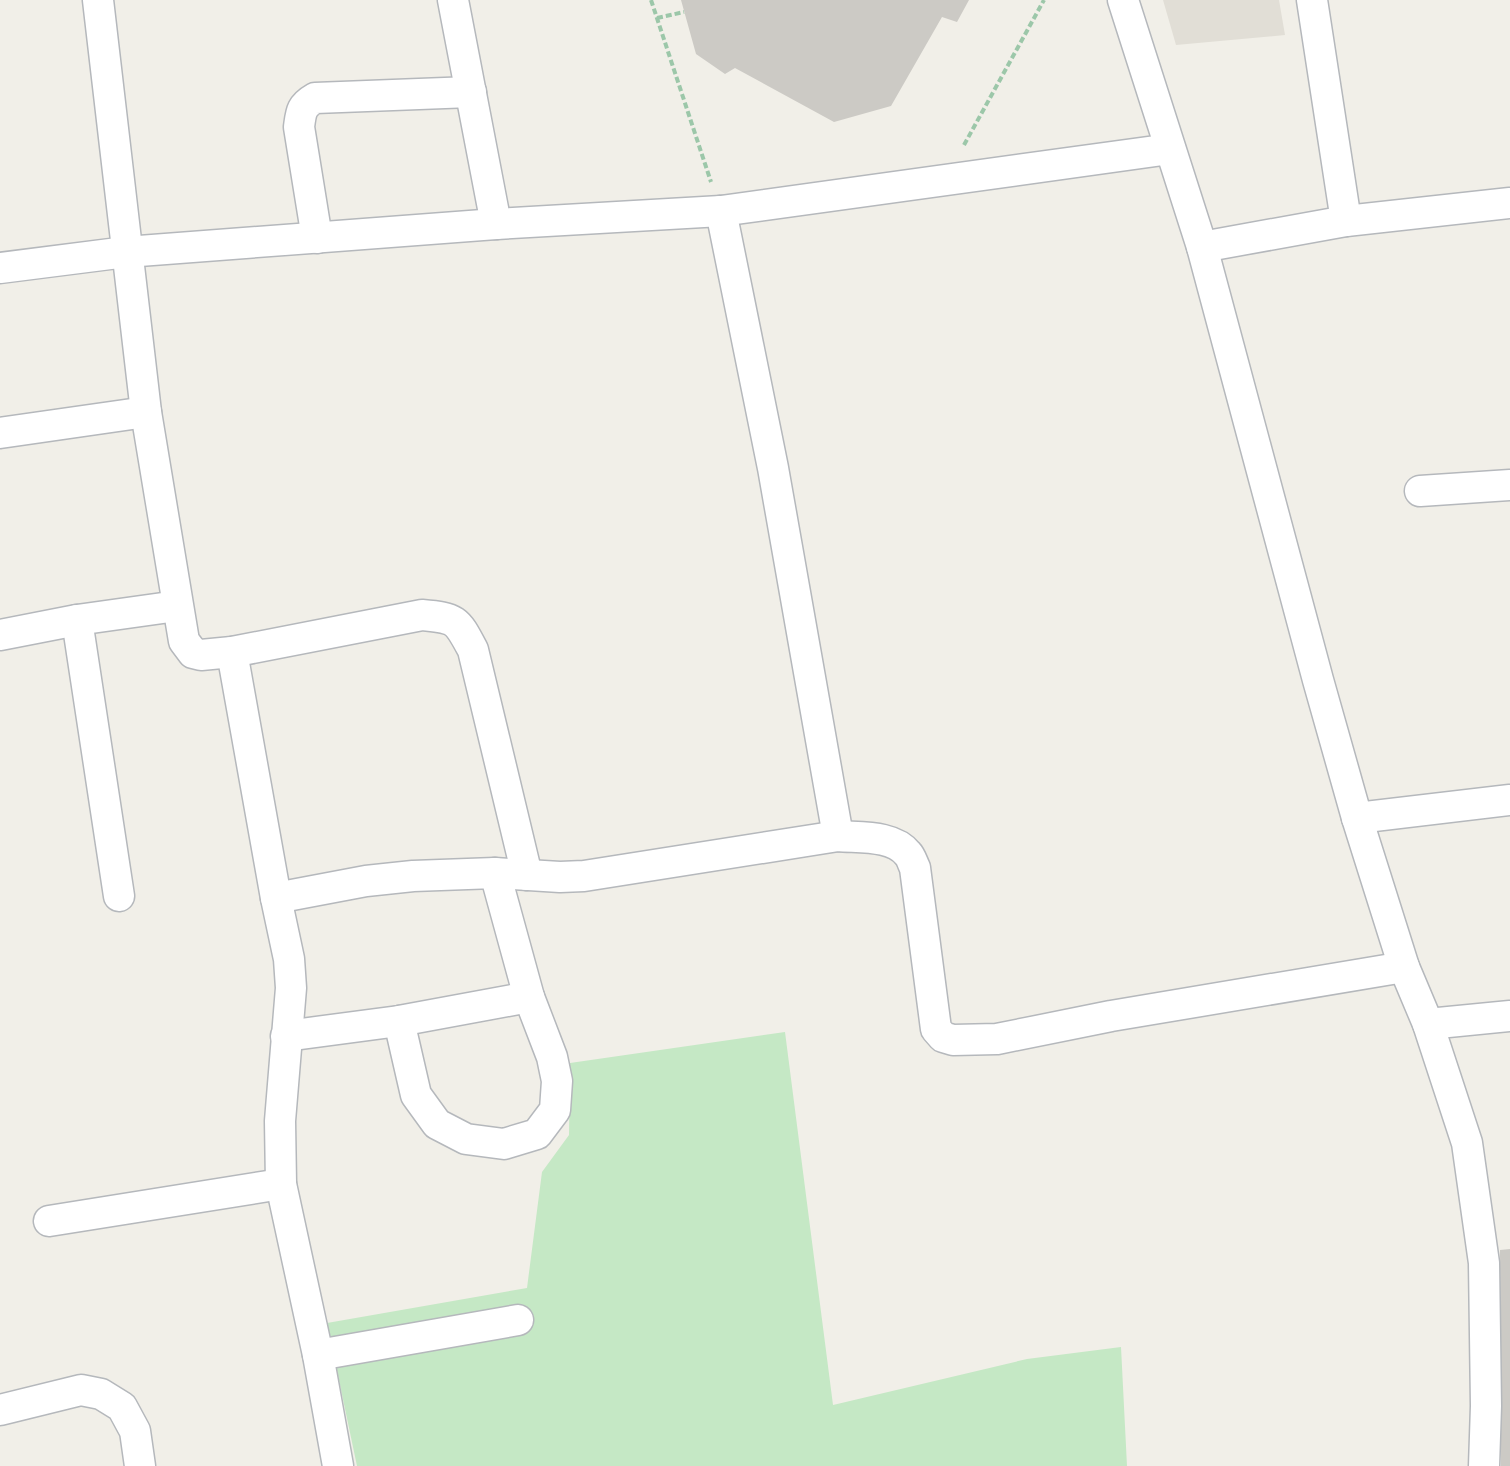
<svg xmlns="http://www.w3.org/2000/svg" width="1510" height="1466" font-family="'Sofia Sans Condensed',sans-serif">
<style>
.education{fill:#e1ded6}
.green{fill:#c5e8c5}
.building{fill:#cccac5}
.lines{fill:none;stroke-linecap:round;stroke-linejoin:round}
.minor-casing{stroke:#b5b8bc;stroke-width:33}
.path{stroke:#9cc7a9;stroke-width:4;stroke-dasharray:6 3;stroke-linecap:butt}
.minor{stroke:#fff;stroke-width:30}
</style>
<rect width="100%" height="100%" fill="#f1efe8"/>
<!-- education -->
<polygon class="education" points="1163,0 1279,0 1285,35 1176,45"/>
<!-- green -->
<polygon class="green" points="785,1032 833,1405 1027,1359 1121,1347 1127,1466 357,1466 327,1323 527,1288 542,1172 569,1135 570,1063"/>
<!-- building -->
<g class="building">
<polygon points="681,0 969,0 957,22 942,17 891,106 834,122 735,68 725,74 696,54"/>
<polygon points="1510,1249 1510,1466 1501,1466 1500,1250"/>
</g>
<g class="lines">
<defs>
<g id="minor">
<path d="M98,0L146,412L184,641L193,653L201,655L232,652L422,615C457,618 457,620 473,650L527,875"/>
<polyline points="453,0 496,224"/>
<polyline points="1123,0 1202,247 1318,680 1357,818 1404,967 1428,1024 1467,1143 1484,1263 1486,1406 1484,1466"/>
<polyline points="1312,0 1346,221"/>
<polyline points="721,211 773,468 838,836"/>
<path d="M317,238L299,127C301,112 301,106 315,98L471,92"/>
<polyline points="1202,247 1346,221 1510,203"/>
<polyline points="0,268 126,252 496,224 721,211 1170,149"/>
<polyline points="0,433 146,412"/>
<polyline points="1420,491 1510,485"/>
<polyline points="77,620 119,896"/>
<polyline points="0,635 77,620 177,606"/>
<polyline points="232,652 276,898 289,959 291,988 280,1121 281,1184 318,1355 338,1466"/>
<polyline points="1357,818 1510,800"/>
<path d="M495,873L560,877L584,876L838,836C861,838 893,835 908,854C911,857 913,864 915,868L936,1029L943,1037L953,1040L997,1039L1111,1016L1404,967"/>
<polyline points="276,898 366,881 413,876 495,873 529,997 399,1021 286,1036"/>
<polyline points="399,1021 416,1095 437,1124 466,1139 504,1144 537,1134 555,1110 557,1081 552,1057 529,997"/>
<polyline points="1428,1024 1510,1016"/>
<polyline points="49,1221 281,1184"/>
<polyline points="318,1355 518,1320"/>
<polyline points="0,1410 81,1390 101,1394 122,1407 135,1431 140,1466"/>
</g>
</defs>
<!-- minor casing -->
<use href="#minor" class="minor-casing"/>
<!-- path -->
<g class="path">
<polyline points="651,0 711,182"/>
<polyline points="657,18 684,12"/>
<polyline points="964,145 1044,0"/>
</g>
<!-- minor -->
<use href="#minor" class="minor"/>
</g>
</svg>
